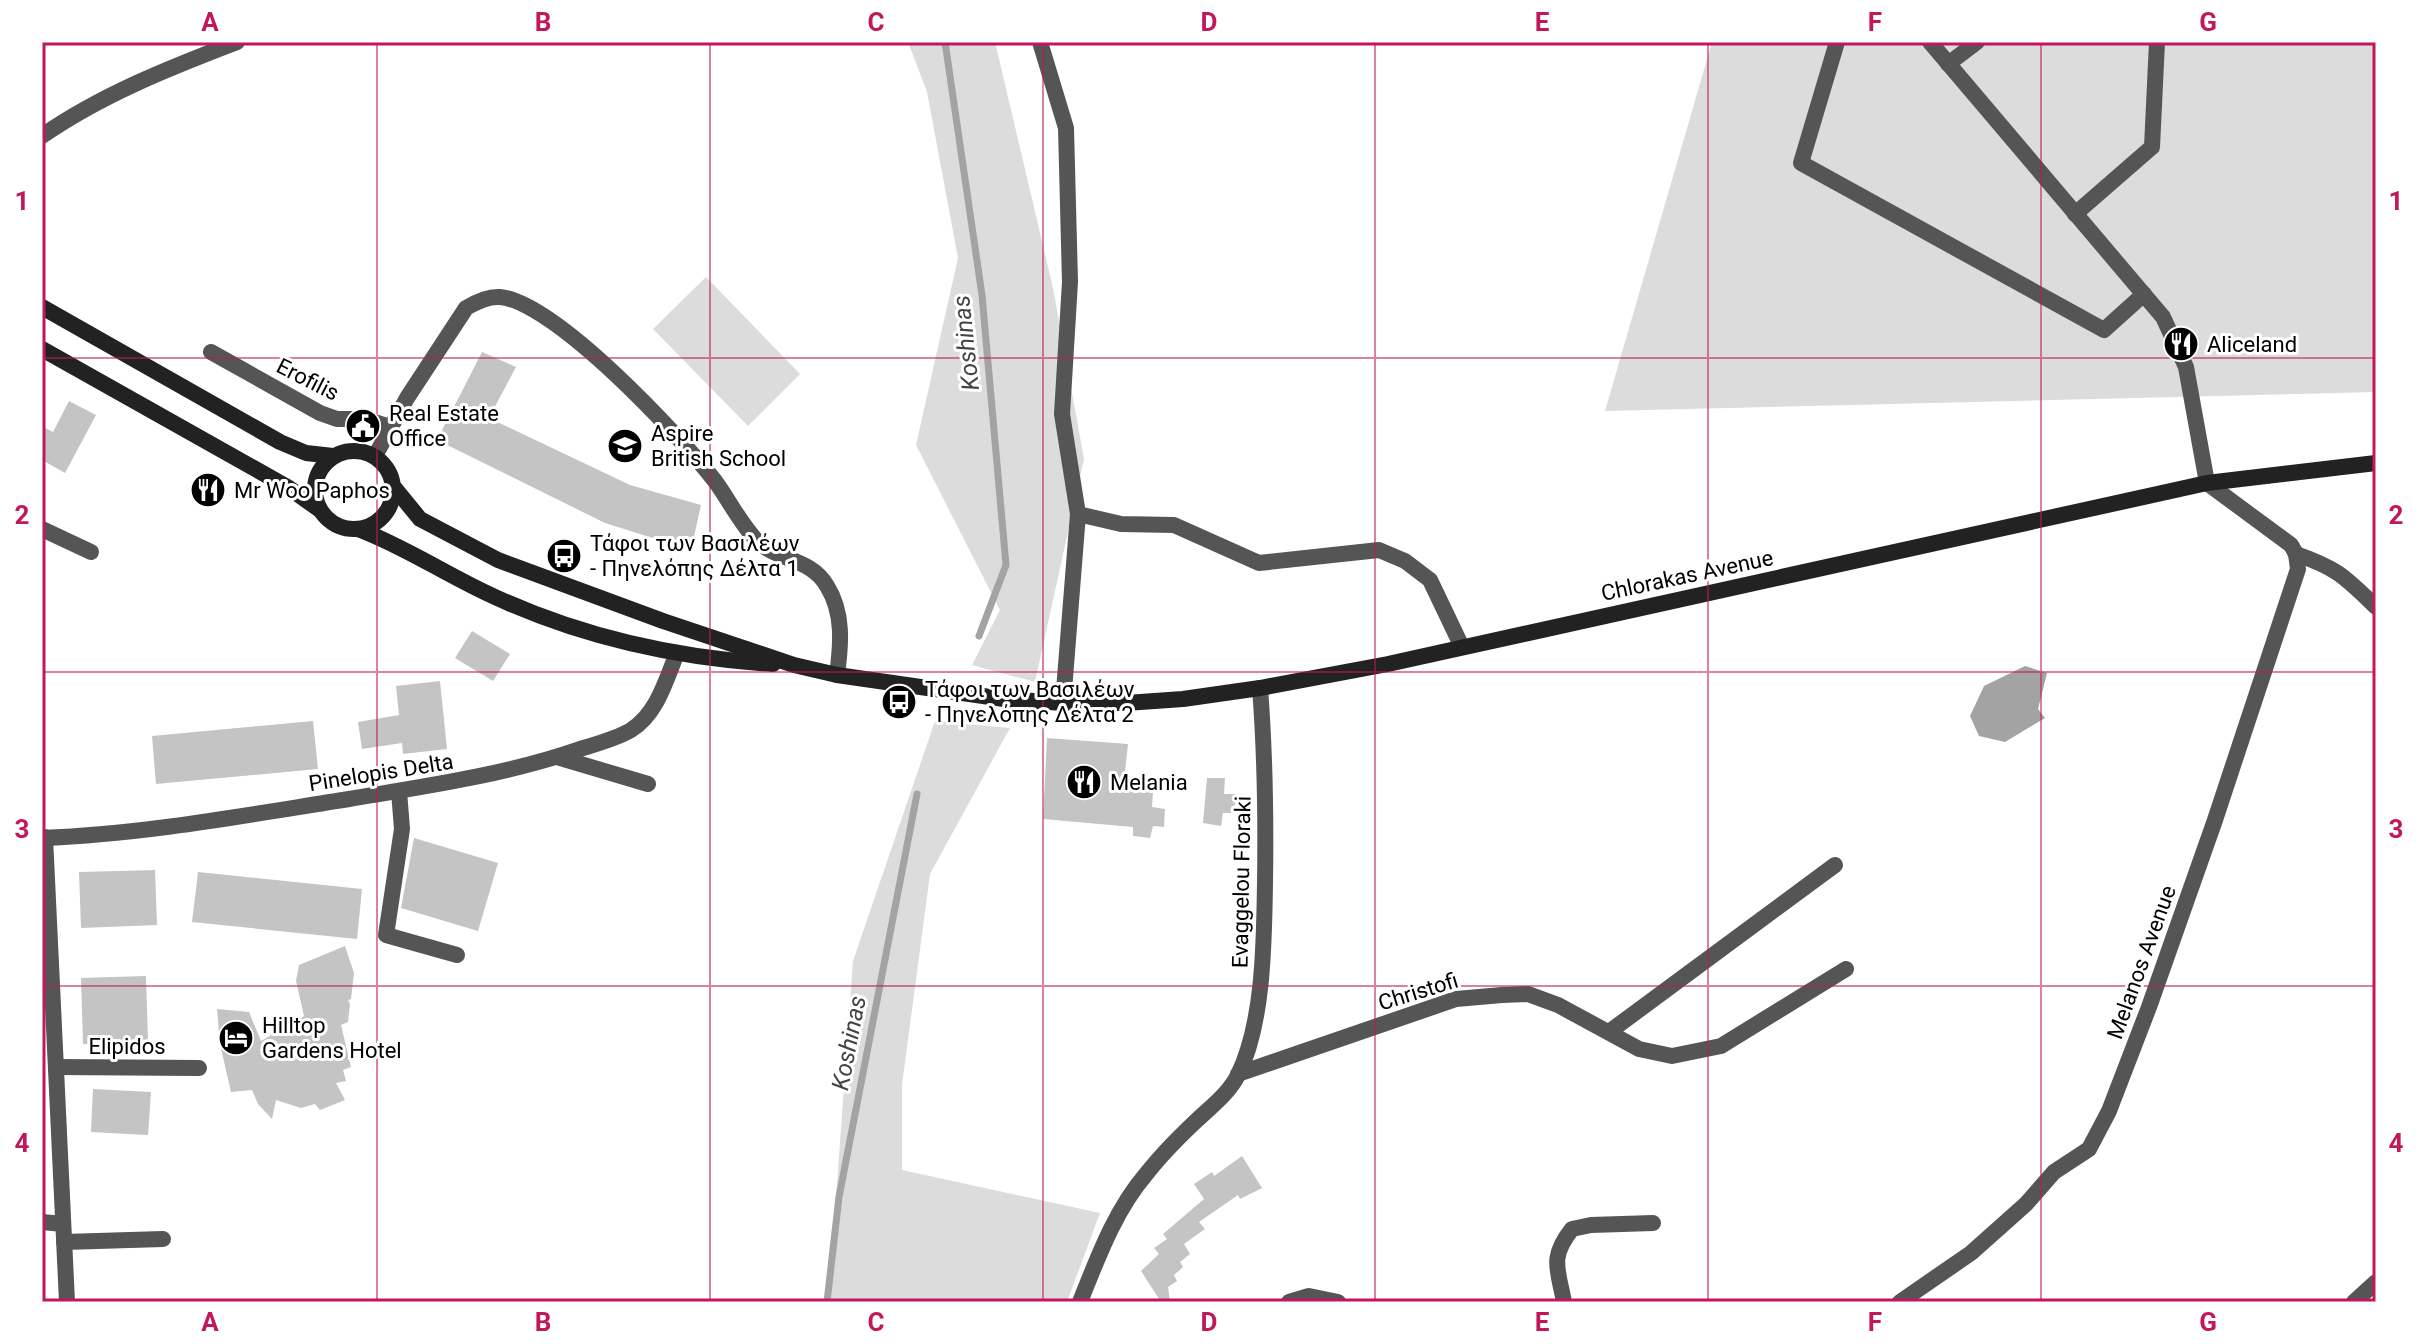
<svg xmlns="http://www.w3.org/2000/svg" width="2418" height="1344" font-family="Roboto,sans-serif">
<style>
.green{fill:#dcdcdc}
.water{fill:#a3a3a3}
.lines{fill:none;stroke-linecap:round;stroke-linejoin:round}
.stream{stroke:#a3a3a3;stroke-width:7}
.building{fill:#c4c4c4}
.minor{stroke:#555;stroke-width:16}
.tertiary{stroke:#555;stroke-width:16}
.secondary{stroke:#222;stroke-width:16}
.grid{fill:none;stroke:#c2185b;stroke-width:2;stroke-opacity:0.55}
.labels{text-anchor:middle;stroke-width:6;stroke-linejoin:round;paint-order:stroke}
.poi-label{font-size:22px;fill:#000;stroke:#fff;text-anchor:start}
.street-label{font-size:22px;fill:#000;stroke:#fff}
.water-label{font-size:24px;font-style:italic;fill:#444;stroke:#fff}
.neatline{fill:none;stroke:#c2185b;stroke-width:3}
.grid-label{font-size:26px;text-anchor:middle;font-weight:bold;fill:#c2185b}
</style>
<rect width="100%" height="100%" fill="#fff"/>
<!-- green -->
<g class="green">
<polygon points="908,42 995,42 1053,288 1084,459 1035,682 972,665 1000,610 916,445 958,258 927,92"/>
<polygon points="1712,42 2376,42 2376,392 1605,411"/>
<polygon points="706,277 800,374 748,426 653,329"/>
<polygon points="935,721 1010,728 930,874 902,1085 902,1170 1100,1213 1067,1302 825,1302 831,1268 853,961"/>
</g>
<!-- water -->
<polygon class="water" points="2025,666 2047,673 2038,709 2045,718 2005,742 1979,736 1970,716 1984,686"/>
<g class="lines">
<!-- stream -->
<g class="stream">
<polyline points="945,42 982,295 1006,565 979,636"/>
<polyline points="827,1302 839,1197 917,794"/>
</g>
</g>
<!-- building -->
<g class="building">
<polygon points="482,352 516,367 489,418 630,485 701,505 691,550 605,523 437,440"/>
<polygon points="69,401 96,415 65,473 42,460 42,426 53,432"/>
<polygon points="472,631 510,654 493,681 455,658"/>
<polygon points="440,681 447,749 403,754 402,743 362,749 358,722 399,715 396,686"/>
<polygon points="313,721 318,769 156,784 152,736"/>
<polygon points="1047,738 1128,744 1123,790 1153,792 1152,807 1165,809 1164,827 1153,826 1150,838 1133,836 1133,827 1043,819"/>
<polygon points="1207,778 1225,778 1224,794 1236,794 1234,813 1223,813 1221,826 1203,823"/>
<polygon points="414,838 498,863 478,931 401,908"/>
<polygon points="155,870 157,925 81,928 79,872"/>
<polygon points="198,872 362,889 357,939 192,922"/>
<polygon points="345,946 354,973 351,999 348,1000 350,1004 348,1022 341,1025 351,1067 343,1070 346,1081 336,1083 345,1100 320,1110 315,1104 301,1108 276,1100 272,1119 258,1104 252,1090 231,1092 220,1044 217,1009 249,1012 261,1041 304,1016 296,981 299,965"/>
<polygon points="146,976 148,1042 83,1044 81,978"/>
<polygon points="93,1089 151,1092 148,1135 91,1132"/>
<polygon points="1242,1156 1262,1188 1240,1199 1238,1195 1199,1222 1205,1229 1184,1244 1190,1254 1180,1262 1183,1267 1174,1275 1177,1281 1168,1287 1170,1302 1161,1302 1141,1271 1159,1254 1154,1248 1167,1239 1163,1234 1204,1199 1194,1184 1212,1172 1214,1176"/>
</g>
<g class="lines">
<!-- minor -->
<g class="minor">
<polyline points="1040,42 1066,128 1070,282 1062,414 1078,514 1063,703"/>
<polyline points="1837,42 1801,163 2104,330 2144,294"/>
<polyline points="1930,42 2163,317 2186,367 2207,483"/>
<polyline points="1948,64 1977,42"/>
<path d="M42,136C101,95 169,68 237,42"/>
<polyline points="2075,214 2152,147 2157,42"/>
<polyline points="211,352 320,413 337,419 366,419 390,427"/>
<path d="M375,456L407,398L466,308C476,302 488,296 500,297C555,302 680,436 715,481C729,500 740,523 757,541C778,561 811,558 827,586C844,613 841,645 837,675"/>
<polyline points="1078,514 1121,524 1174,525 1259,563 1379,550 1405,561 1430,580 1462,647"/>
<polyline points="42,529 91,552"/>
<path d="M2296,554C2337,568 2345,577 2376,607"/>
<polyline points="557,757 648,784"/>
<polyline points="399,791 402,829 386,935 457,955"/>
<polyline points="45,837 67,1302"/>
<polyline points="1609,1032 1835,865"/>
<polyline points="56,1067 199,1068"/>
<polyline points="1238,1074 1456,999 1502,995 1528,994 1558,1005 1639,1049 1672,1056 1721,1046 1846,969"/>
<polyline points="42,1222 63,1224"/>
<polyline points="64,1242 163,1239"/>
<path d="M1080,1302C1098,1257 1115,1210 1147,1173C1162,1154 1180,1136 1197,1120C1212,1106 1229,1093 1238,1075C1264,1022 1264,941 1265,883C1266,818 1265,753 1260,688"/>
<polyline points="1289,1302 1309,1296 1338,1302"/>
<path d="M1564,1302C1558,1269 1549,1258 1572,1229L1591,1225L1653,1223"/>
<polyline points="2354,1302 2376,1282"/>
</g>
<!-- tertiary -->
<g class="tertiary">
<path d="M42,838C145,834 247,815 349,799C427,786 505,775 580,749C596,744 616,739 631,730C657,714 666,680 677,653"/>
<polyline points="1900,1302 1971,1253 2026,1204 2054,1172 2089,1149 2109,1111 2149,1007 2215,820 2298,569 2296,554 2291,545 2207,483"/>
</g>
<!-- secondary -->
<g class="secondary">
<polyline points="42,307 280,442 306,453 333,456"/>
<polyline points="42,349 289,488 320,510"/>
<circle cx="354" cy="490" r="39"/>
<polyline points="393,486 420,519 498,560 663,621 794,665 837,675 1004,699 1063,703 1126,703 1183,699 1260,688 1388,664 2207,483 2376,463"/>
<path d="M358,529C406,547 448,576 495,597C582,637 677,658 773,664"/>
</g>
</g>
<!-- grid -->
<path class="grid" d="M377,42V1302M710,42V1302M1043,42V1302M1375,42V1302M1708,42V1302M2041,42V1302M42,358H2376M42,672H2376M42,986H2376"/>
<!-- icons -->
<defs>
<symbol id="restaurant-disc" viewBox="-11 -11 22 22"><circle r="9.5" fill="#000" stroke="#fff"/><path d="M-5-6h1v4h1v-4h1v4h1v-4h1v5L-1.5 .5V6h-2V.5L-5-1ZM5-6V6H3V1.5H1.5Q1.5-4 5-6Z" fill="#fff"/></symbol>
<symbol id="civic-disc" viewBox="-11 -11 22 22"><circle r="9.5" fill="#000" stroke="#fff"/><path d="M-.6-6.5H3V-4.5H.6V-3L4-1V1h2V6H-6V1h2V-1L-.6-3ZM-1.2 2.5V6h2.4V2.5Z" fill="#fff"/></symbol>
<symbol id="school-disc" viewBox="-11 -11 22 22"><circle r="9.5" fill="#000" stroke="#fff"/><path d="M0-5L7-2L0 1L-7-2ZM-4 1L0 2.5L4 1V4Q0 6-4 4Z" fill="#fff"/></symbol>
<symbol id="bus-disc" viewBox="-11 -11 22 22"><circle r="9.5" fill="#000" stroke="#fff"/><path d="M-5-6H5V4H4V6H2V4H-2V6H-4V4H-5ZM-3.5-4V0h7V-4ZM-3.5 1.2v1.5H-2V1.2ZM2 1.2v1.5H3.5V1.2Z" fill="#fff"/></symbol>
<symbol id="hotel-disc" viewBox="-11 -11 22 22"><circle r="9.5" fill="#000" stroke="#fff"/><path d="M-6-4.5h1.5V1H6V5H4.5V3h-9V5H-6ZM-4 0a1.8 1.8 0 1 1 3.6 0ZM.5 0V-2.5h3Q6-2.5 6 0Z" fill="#fff"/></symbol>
</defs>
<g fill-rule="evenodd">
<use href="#restaurant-disc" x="2161" y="324" width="40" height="40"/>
<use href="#civic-disc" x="343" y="406" width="40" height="40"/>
<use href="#school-disc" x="605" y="426" width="40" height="40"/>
<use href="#restaurant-disc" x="188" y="470" width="40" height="40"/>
<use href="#bus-disc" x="544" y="536" width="40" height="40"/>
<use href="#bus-disc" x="879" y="682" width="40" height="40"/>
<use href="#restaurant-disc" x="1064" y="762" width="40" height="40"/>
<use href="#hotel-disc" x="216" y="1018" width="40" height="40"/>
</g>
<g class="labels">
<!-- poi labels -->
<g class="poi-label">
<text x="2207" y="352">Aliceland</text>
<text x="389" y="421">Real Estate<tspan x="389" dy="25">Office</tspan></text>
<text x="651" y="441">Aspire<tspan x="651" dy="25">British School</tspan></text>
<text x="234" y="498">Mr Woo Paphos</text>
<text x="590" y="551">Τάφοι των Βασιλέων<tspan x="590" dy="25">- Πηνελόπης Δέλτα 1</tspan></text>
<text x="925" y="697">Τάφοι των Βασιλέων<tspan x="925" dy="25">- Πηνελόπης Δέλτα 2</tspan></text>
<text x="1110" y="790">Melania</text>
<text x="262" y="1033">Hilltop<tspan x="262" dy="25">Gardens Hotel</tspan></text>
</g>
<!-- street labels -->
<g class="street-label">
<text transform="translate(308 379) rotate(27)" y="8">Erofilis</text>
<text transform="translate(1687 575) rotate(-12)" y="8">Chlorakas Avenue</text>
<text transform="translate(381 772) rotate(-9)" y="8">Pinelopis Delta</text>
<text transform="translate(1241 882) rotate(-89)" y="8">Evaggelou Floraki</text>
<text transform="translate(2141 962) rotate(-70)" y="8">Melanos Avenue</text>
<text transform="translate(1418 991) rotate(-17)" y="8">Christofi</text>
<text x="127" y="1054">Elipidos</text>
</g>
<!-- water labels -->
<g class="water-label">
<text transform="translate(966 343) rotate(-96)" y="8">Koshinas</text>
<text transform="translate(849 1043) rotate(-79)" y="8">Koshinas</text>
</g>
</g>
<!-- border -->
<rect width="2418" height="1344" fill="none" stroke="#ffffff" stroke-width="88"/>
<rect x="44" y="44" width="2330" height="1256" class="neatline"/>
<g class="grid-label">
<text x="210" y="31">A</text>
<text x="543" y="31">B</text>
<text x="876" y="31">C</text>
<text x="1209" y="31">D</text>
<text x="1542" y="31">E</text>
<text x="1875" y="31">F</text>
<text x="2208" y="31">G</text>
<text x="22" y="210">1</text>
<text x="2396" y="210">1</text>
<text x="22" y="524">2</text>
<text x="2396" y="524">2</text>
<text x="22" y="838">3</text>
<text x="2396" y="838">3</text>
<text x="22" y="1152">4</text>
<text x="2396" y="1152">4</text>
<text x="210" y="1331">A</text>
<text x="543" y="1331">B</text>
<text x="876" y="1331">C</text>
<text x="1209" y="1331">D</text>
<text x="1542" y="1331">E</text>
<text x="1875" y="1331">F</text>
<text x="2208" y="1331">G</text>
</g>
</svg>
